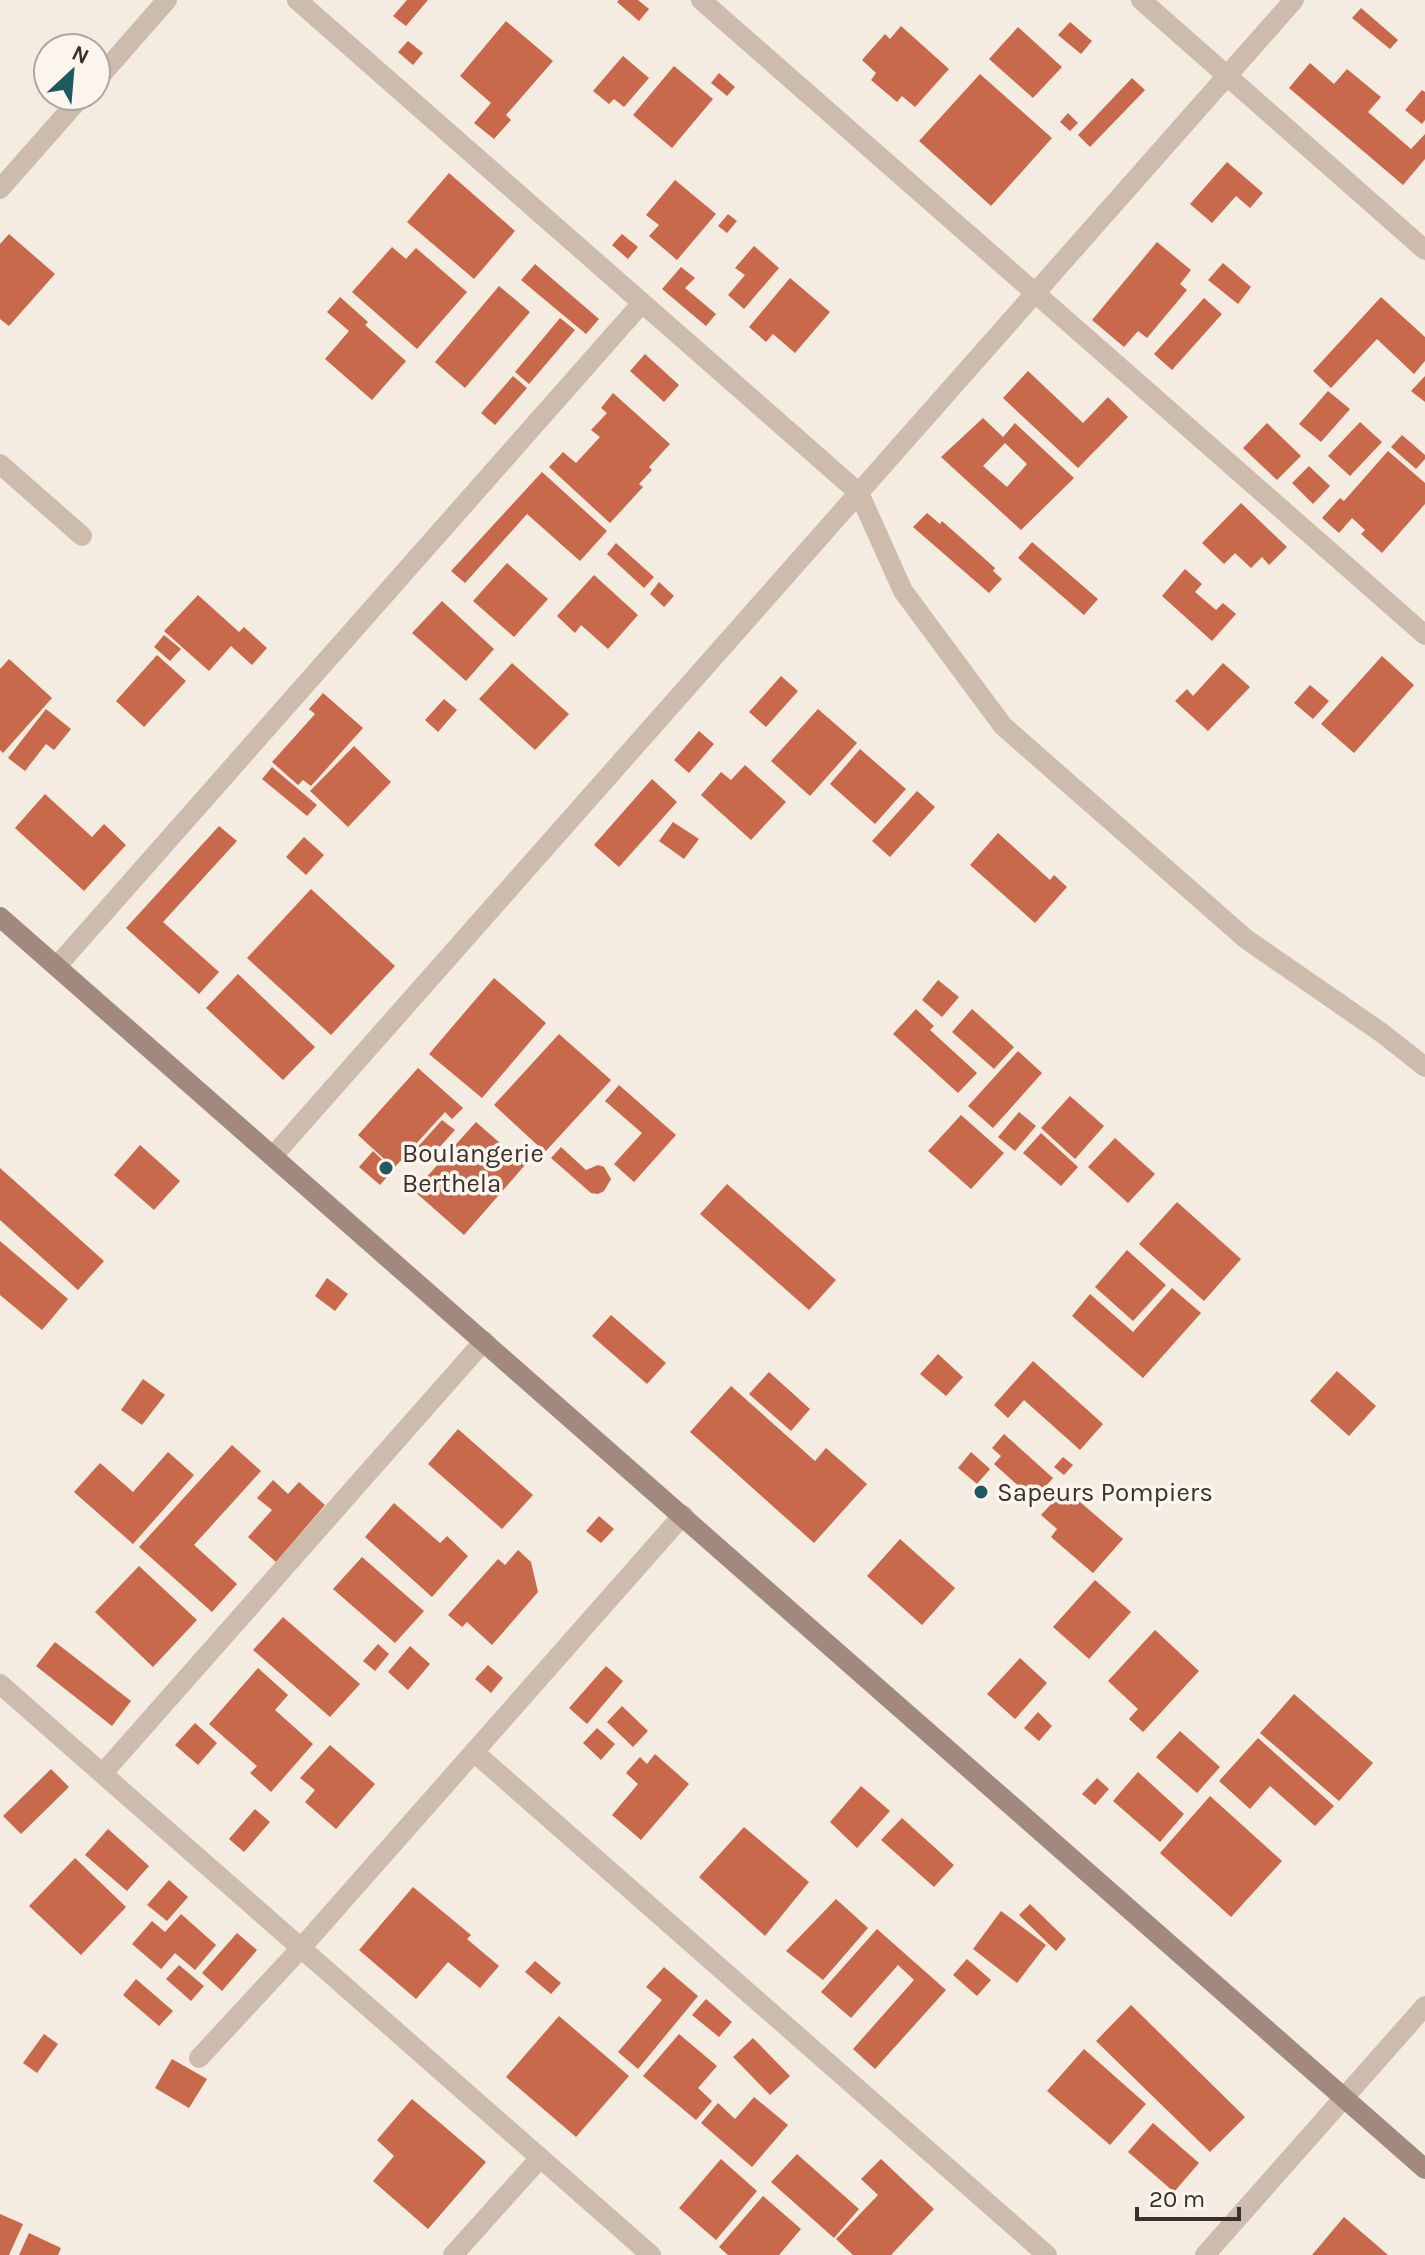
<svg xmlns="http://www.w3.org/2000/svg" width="1425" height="2255" font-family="Karla,sans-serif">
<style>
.building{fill:#c8694b;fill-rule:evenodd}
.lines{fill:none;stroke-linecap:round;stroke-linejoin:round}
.minor{stroke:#cdbbac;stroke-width:20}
.secondary{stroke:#a18a7d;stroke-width:20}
.poi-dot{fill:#1f5a5e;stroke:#fbf5ee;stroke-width:3}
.labels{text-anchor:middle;stroke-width:7;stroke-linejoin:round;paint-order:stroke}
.poi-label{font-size:26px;fill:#3b302b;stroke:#fbf5ee;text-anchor:start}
</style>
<rect width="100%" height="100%" fill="#f4ebe1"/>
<!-- building -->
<g class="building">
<polygon points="407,0 428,0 406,26 393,16"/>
<polygon points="619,0 638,0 649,9 639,21 617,2"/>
<polygon points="1361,8 1398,40 1390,49 1352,18"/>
<polygon points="506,21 553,61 506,115 511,120 494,139 474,123 491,103 460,76"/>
<polygon points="1070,22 1092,41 1081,54 1058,35"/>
<polygon points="901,26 949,69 915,107 902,96 897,102 871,80 876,73 862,60 885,34 890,39"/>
<polygon points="1018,27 1062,67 1033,98 989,59"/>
<polygon points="408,41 423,53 413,65 398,52"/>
<polygon points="623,56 649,78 624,107 614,99 609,104 593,91"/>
<polygon points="1310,63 1334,84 1347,69 1381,97 1368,112 1411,149 1425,134 1425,159 1403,185 1289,88"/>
<polygon points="674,66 713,99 672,148 633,115"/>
<polygon points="719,73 735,87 727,96 711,83"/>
<polygon points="980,74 1052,138 991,206 919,141"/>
<polygon points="1132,78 1145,90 1090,147 1078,135"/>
<polygon points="1422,90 1425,92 1425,120 1422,124 1405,110"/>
<polygon points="1068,113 1078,123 1070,131 1060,122"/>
<polygon points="1227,162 1263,193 1250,208 1236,196 1212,223 1190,204"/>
<polygon points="449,173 515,231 474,279 407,222"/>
<polygon points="675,180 716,214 677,260 649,236 659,225 646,215"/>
<polygon points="728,214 737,221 727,233 718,226"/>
<polygon points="9,234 55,274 9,326 0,319 0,244"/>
<polygon points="622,234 638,247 628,259 612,245"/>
<polygon points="1157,242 1191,270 1180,284 1187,290 1147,338 1138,331 1124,347 1092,320"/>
<polygon points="754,246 779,268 744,309 728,295 745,275 735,268"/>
<polygon points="392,247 406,259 416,248 467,292 417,349 352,292"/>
<polygon points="1223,263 1251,287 1238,304 1208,280"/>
<polygon points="535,264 599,319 586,334 521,280"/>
<polygon points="681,267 695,278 685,288 716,314 706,326 662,289"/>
<polygon points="790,278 830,312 795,353 773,334 766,342 749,327"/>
<polygon points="499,286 530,312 465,388 435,362"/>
<polygon points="340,297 368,322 365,325 406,361 372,400 325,359 349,331 327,312"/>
<polygon points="1381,297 1425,337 1425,361 1414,374 1377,339 1331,388 1313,371"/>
<polygon points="1204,298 1222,314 1172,370 1154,354"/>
<polygon points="560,318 575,330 529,384 515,372"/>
<polygon points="645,354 679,385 664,402 630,371"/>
<polygon points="1028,371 1083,423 1108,397 1128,417 1078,468 1003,398"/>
<polygon points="513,376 527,388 495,425 481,413"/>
<polygon points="1425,376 1425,402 1411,391"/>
<polygon points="1328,391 1350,409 1321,442 1299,424"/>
<polygon points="613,393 670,444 649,467 652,470 639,484 643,487 610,523 549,467 563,452 576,463 600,437 591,430 607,413 601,408"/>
<path d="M983,418L1003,437L1015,423L1074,478L1021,530L941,457ZM1005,443L1027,464L1007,487L983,466Z"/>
<polygon points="1360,422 1382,442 1350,476 1328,456"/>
<polygon points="1267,423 1301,456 1277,480 1243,448"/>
<polygon points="1402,435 1425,455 1425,459 1416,469 1391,447"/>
<polygon points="1388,451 1425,483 1425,504 1382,553 1361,534 1365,530 1352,518 1339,533 1322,518 1340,498 1344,501"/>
<polygon points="1309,466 1330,486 1313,504 1292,483"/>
<polygon points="542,472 607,531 580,561 527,514 465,583 451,571"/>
<polygon points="1241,503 1287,547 1269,565 1262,557 1251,568 1235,553 1224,564 1202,543"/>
<polygon points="927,513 940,524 942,521 995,568 993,571 1002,579 989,593 913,527"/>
<polygon points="1032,542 1098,599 1084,615 1018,558"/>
<polygon points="616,543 654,577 644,588 607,554"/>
<polygon points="507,563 548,599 514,637 473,601"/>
<polygon points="1185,569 1202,584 1195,592 1216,610 1223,603 1236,614 1212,641 1162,596"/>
<polygon points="594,575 638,615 608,649 581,625 575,633 557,616"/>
<polygon points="659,582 674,596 664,607 650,594"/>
<polygon points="198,595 239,632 244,627 267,648 252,665 231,646 209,671 164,631"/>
<polygon points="442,601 494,649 466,681 412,633"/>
<polygon points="164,635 181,649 170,661 154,647"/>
<polygon points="157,655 186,681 144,727 116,701"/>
<polygon points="1382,656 1414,685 1354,753 1321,724"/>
<polygon points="9,659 52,698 3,753 0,750 0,669"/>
<polygon points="512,663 569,714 535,750 479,699"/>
<polygon points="1223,663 1250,687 1208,731 1175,701 1187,689 1193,696"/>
<polygon points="781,676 798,691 766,727 749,712"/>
<polygon points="1310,685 1329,701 1313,719 1294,703"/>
<polygon points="323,693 363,728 311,786 303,780 298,785 272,762 315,714 309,709"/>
<polygon points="444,699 457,710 438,732 425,720"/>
<polygon points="46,709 71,729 54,750 46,744 25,771 8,758"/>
<polygon points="818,709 857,743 810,796 771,761"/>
<polygon points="699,731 714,744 689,773 674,760"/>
<polygon points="354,746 391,782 348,827 310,791"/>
<polygon points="860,749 906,789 875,824 830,784"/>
<polygon points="745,765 786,802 751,840 701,795 721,772 731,780"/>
<polygon points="272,767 317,805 307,816 262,779"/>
<polygon points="652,779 677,802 619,867 594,845"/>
<polygon points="917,791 935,807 890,857 872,841"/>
<polygon points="45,794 92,837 104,824 126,845 84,891 15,828"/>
<polygon points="673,822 699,839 684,859 659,841"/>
<polygon points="219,826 237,841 163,922 219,972 199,994 126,928"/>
<polygon points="998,833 1050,880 1054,875 1067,887 1035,923 970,865"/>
<polygon points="304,837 324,855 306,875 286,857"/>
<polygon points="311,889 395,966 331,1035 247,958"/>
<polygon points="238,974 315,1047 283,1080 206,1008"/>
<polygon points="494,978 546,1023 482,1098 429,1054"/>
<polygon points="938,980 959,997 942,1017 922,1000"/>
<polygon points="916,1009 934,1026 930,1030 977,1073 958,1093 893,1034"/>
<polygon points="972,1009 1014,1047 994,1069 952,1032"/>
<polygon points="559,1034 611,1080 545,1152 494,1105"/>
<polygon points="1018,1051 1042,1073 993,1128 968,1106"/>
<polygon points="418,1068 463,1108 452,1119 445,1112 394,1168 358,1135"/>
<polygon points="619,1085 676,1135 634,1182 614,1164 642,1133 605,1101"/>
<polygon points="1070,1096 1104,1126 1075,1159 1041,1128"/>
<polygon points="1019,1112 1036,1126 1015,1151 998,1137"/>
<polygon points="961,1115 1004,1153 971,1189 928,1151"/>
<polygon points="442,1120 455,1130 427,1161 415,1150"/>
<polygon points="476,1122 525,1165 464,1235 414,1191"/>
<polygon points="1041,1133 1078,1167 1061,1186 1023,1153"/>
<polygon points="1115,1138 1155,1174 1128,1203 1088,1167"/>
<polygon points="140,1145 180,1181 154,1210 114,1175"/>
<polygon points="561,1147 586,1170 598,1165 604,1167 611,1179 604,1191 598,1194 591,1193 551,1158"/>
<polygon points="373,1151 393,1170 380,1185 359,1167"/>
<polygon points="0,1168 104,1261 78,1290 0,1220"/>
<polygon points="727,1184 836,1280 809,1310 700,1214"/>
<polygon points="1177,1202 1241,1259 1204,1301 1139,1244"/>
<polygon points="0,1241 68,1299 42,1330 0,1295"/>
<polygon points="1127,1250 1166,1285 1133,1321 1095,1287"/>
<polygon points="327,1278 348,1294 335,1311 315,1296"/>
<polygon points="1172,1288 1201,1313 1143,1378 1072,1316 1090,1294 1133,1332"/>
<polygon points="611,1315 666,1363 647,1384 592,1336"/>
<polygon points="938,1354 963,1377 946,1396 920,1374"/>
<polygon points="1033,1361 1103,1424 1080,1450 1024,1400 1008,1418 994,1405"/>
<polygon points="1337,1371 1376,1406 1349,1436 1310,1401"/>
<polygon points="769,1372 810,1409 791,1431 749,1394"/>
<polygon points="143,1379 165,1395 142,1425 121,1410"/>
<polygon points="731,1386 815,1461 826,1448 867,1484 814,1543 690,1432"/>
<polygon points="458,1429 533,1495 502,1529 428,1464"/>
<polygon points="1004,1434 1053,1478 1034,1500 994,1464 1001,1456 992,1448"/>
<polygon points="232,1445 261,1471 194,1545 237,1584 212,1612 139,1547"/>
<polygon points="168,1452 194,1475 133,1544 74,1492 100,1463 133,1492"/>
<polygon points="971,1452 990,1469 977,1484 958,1468"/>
<polygon points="1063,1457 1073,1465 1064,1475 1054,1467"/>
<polygon points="273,1480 288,1494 299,1482 325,1505 276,1562 248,1537 272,1510 257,1498"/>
<polygon points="1065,1489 1123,1539 1093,1573 1051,1537 1057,1529 1041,1515"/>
<polygon points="394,1503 440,1543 447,1536 468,1556 432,1597 365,1537"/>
<polygon points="599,1516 614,1529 601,1543 586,1531"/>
<polygon points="900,1539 955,1588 922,1625 867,1576"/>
<polygon points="518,1550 531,1562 538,1592 492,1645 467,1622 462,1627 448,1615 498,1559 505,1565"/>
<polygon points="362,1557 424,1611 395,1643 333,1589"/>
<polygon points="139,1566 197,1620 153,1667 95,1612"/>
<polygon points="1095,1580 1131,1612 1089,1659 1053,1627"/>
<polygon points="283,1617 360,1684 330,1717 253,1650"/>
<polygon points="1155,1630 1199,1671 1143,1732 1129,1719 1138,1709 1108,1681"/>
<polygon points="55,1642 131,1701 112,1726 36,1666"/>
<polygon points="378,1644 389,1654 375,1671 363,1661"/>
<polygon points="410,1646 430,1664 408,1690 388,1672"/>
<polygon points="1020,1658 1047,1683 1015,1719 987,1694"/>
<polygon points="488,1665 503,1678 491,1693 475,1679"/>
<polygon points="606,1666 623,1681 587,1724 569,1708"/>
<polygon points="258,1668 288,1695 275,1710 313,1744 271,1792 250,1773 257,1766 209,1724"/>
<polygon points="1294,1694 1373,1763 1339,1801 1260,1733"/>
<polygon points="622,1706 648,1731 633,1747 607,1722"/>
<polygon points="1038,1712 1052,1726 1039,1741 1024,1728"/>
<polygon points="195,1723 217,1743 198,1765 175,1745"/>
<polygon points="597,1728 615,1744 601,1760 583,1743"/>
<polygon points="1180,1731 1220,1767 1197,1793 1156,1757"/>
<polygon points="1258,1738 1334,1806 1315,1826 1270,1786 1250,1809 1219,1781"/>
<polygon points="330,1745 375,1784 336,1829 305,1802 315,1790 300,1778"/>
<polygon points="655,1754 689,1784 641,1840 612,1815 638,1784 626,1773 640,1757 647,1764"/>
<polygon points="51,1769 69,1787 21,1834 3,1816"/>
<polygon points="1138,1772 1184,1814 1160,1842 1113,1801"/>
<polygon points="1097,1778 1109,1789 1095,1805 1082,1794"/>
<polygon points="861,1786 890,1811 857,1848 830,1822"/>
<polygon points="1210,1796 1282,1861 1231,1917 1160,1853"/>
<polygon points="255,1809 270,1822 244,1852 229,1839"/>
<polygon points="902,1818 954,1865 934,1887 881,1840"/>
<polygon points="744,1827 809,1882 765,1936 699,1877"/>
<polygon points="108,1829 149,1866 127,1891 85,1855"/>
<polygon points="75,1858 126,1907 81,1955 29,1906"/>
<polygon points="169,1880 188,1897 167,1921 147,1905"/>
<polygon points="413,1887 471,1935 467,1939 499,1966 480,1988 448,1962 416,1999 359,1950"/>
<polygon points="836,1899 868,1928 823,1980 786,1951"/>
<polygon points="1030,1904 1066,1939 1056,1951 1019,1915"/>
<polygon points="1001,1911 1046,1945 1017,1983 973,1949"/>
<polygon points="181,1914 216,1945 195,1970 175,1953 161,1969 132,1944 152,1921 165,1932"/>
<polygon points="877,1929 946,1990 875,2069 853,2049 914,1980 898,1965 851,2018 821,1992"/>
<polygon points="237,1933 257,1950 222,1991 202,1973"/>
<polygon points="967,1959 991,1980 977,1996 953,1975"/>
<polygon points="535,1961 561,1983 551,1994 525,1972"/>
<polygon points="179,1965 204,1986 191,2001 166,1979"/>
<polygon points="664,1967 698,1996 638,2069 618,2052 662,2000 646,1987"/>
<polygon points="136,1979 173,2011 159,2026 123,1995"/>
<polygon points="706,1999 732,2022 719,2037 692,2015"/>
<polygon points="1131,2005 1245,2117 1210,2152 1096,2041"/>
<polygon points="559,2016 629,2076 576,2137 506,2077"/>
<polygon points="44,2034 58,2044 37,2073 23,2063"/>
<polygon points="679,2034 717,2066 698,2088 712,2101 696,2120 643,2076"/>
<polygon points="753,2038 790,2076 770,2095 733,2057"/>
<polygon points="1084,2049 1146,2104 1110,2145 1047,2091"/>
<polygon points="172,2059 207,2079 189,2108 155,2088"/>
<polygon points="754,2097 788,2125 752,2167 701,2123 718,2103 735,2119"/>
<polygon points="412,2099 486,2162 428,2229 373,2181 394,2156 377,2140"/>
<polygon points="1153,2123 1199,2163 1174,2192 1128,2152"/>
<polygon points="797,2154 859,2209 834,2238 771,2182"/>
<polygon points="721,2159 757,2191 716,2240 679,2208"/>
<polygon points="881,2159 934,2209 891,2255 853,2255 836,2239 878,2195 861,2179"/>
<polygon points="763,2196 801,2229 779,2255 728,2255 719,2247"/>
<polygon points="0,2214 23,2224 9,2255 0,2255"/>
<polygon points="1344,2217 1388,2255 1312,2255"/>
<polygon points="29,2233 61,2248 58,2255 19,2255"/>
</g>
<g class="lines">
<!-- minor -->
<g class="minor">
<polyline points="297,0 859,493 903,591 1003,726 1246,939 1382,1033 1425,1067"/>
<polyline points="701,0 1425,635"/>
<polyline points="1141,0 1425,250"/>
<polyline points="96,81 167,0"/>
<polyline points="0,189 82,96"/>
<polyline points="0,464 82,536"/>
<polyline points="57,966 642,303"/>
<polyline points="273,1156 1294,0"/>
<polyline points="0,1684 651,2255"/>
<polyline points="474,1752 1047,2255"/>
<polyline points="103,1773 484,1341"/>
<polyline points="199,2058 301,1948 683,1515"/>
<polyline points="453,2255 540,2158"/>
<polyline points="1205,2255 1425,2006"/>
</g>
<!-- secondary -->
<polyline class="secondary" points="0,917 1425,2169"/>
</g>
<!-- markers -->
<g class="poi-dot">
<circle cx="386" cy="1168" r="8"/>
<circle cx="981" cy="1492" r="8"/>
</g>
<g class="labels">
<!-- poi labels -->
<g class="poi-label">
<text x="402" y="1162">Boulangerie<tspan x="402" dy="30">Berthela</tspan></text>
<text x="997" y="1501">Sapeurs Pompiers</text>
</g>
</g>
<!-- north arrow -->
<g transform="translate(72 72) rotate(26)"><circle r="38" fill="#fbf5ee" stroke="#aea6a0" stroke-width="2"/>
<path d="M0-6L14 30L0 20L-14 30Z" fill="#1f5a5e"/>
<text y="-12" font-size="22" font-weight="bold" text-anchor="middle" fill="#3b302b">N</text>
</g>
<!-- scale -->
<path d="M1137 2207v12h102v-12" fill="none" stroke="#3b302b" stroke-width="4"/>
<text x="1149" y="2207" font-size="24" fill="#3b302b" stroke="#fbf5ee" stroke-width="6" paint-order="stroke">20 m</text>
</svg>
